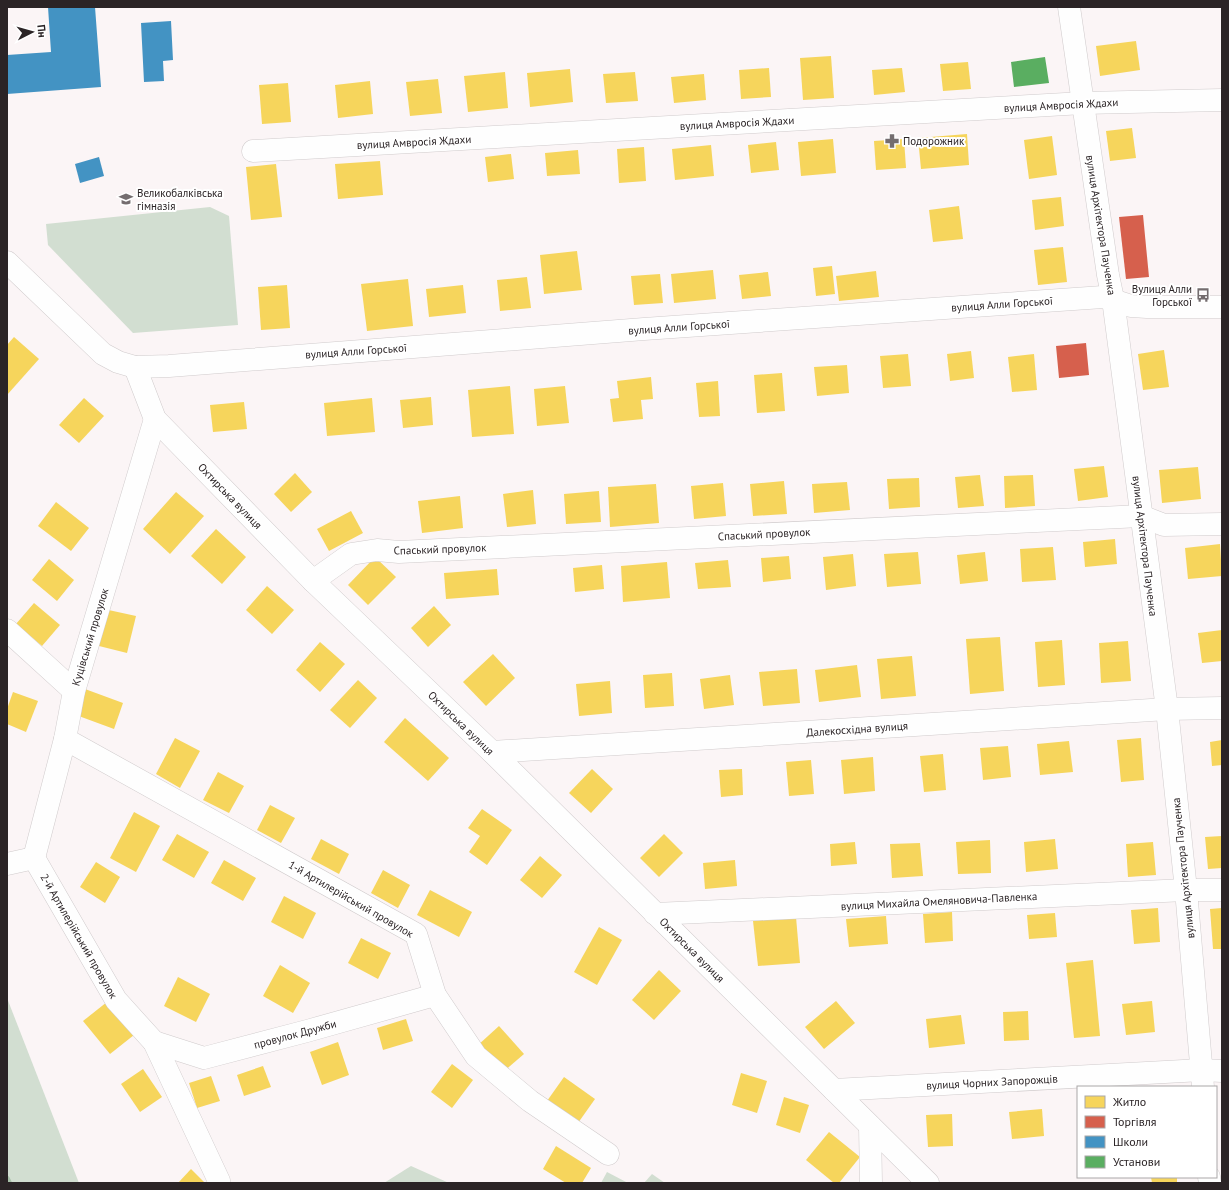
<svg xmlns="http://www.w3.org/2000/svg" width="1229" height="1190" font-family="'PT Sans',sans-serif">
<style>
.green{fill:#d2ded1}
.homes{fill:#f6d55c}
.shops{fill:#d6604d}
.schools{fill:#4393c3}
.public{fill:#5aae61}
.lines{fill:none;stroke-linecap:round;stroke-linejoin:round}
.stream{stroke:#a8c1a9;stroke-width:6}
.minor-casing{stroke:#d0cbcc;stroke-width:23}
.tertiary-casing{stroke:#d0cbcc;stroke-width:23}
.minor{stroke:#fefefe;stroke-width:22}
.tertiary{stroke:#fefefe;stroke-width:22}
.labels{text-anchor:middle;stroke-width:4;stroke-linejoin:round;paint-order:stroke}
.street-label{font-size:11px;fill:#2b2426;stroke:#fff}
.poi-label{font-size:11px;fill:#2b2426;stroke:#fff;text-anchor:start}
</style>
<rect width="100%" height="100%" fill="#fbf5f6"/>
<!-- green -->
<g class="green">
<polygon points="210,207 229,216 238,325 133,333 48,245 46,224"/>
<polygon points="7,998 79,1183 7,1183"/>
<polygon points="411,1166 449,1183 384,1183"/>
<polygon points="607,1172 628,1183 601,1183"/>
<polygon points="652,1174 665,1183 644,1183"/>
</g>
<!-- homes -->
<g class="homes">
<polygon points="1136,41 1140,70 1100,76 1096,46"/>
<polygon points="831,56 834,98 803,100 800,58"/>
<polygon points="968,62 971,89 943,91 940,64"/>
<polygon points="769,68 771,97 741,99 739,70"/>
<polygon points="902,68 905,92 874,95 872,70"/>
<polygon points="570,69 573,102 530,107 527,73"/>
<polygon points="505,72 508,108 468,112 464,76"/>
<polygon points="635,72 638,101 606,103 603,74"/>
<polygon points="704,74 706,100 674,103 671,77"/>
<polygon points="438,79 442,113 410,116 406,82"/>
<polygon points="370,81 373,114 338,118 335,85"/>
<polygon points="288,83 291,122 262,124 259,85"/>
<polygon points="1132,128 1136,158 1110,161 1106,131"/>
<polygon points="967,134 969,165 921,169 918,138"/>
<polygon points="1052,136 1057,175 1029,179 1024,140"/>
<polygon points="833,139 836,173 801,176 798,142"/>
<polygon points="904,139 906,168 876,170 874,141"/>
<polygon points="776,142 779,170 751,173 748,145"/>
<polygon points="711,145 714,176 675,180 672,149"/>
<polygon points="644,147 646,181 619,183 617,149"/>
<polygon points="578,150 580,174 547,176 545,153"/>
<polygon points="511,154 514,179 488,182 485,157"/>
<polygon points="380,161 383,195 338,199 335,164"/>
<polygon points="276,164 282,217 251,220 246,167"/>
<polygon points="1061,197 1064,226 1035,230 1032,200"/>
<polygon points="959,206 963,239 933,242 929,210"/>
<polygon points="1063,247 1067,282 1038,285 1034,250"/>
<polygon points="577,251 582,290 544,294 540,255"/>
<polygon points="832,266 835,294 816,296 813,268"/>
<polygon points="713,270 716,299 674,303 671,274"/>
<polygon points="876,271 879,297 839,301 836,276"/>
<polygon points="768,272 771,296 742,299 739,275"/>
<polygon points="660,274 663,303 634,305 631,276"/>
<polygon points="527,277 531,308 500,311 497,280"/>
<polygon points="408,279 413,326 367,331 361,284"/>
<polygon points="287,285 290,328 261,330 258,287"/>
<polygon points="463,285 466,313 429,317 426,289"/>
<polygon points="14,337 39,359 7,395 7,345"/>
<polygon points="1164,350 1169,387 1143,390 1138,354"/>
<polygon points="971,351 974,378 950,381 947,354"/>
<polygon points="908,354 911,386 883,388 880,356"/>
<polygon points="1034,354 1037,390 1012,392 1008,357"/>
<polygon points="847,365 849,393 817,396 814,367"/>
<polygon points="782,373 785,411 757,413 754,375"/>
<polygon points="651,377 653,399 641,400 643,419 613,422 610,399 619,398 617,381"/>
<polygon points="718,381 720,416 699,417 696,383"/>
<polygon points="510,386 514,434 472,437 468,390"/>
<polygon points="565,386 569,423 537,426 534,389"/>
<polygon points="431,397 433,425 403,428 400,400"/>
<polygon points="84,398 104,416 79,443 59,425"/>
<polygon points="372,398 375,432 327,436 324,403"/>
<polygon points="244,402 247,429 213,432 210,405"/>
<polygon points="1104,466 1108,497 1078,501 1074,469"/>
<polygon points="1198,467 1201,499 1162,503 1159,470"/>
<polygon points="295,473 312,492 291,512 274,494"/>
<polygon points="980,475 984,506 958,508 955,477"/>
<polygon points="1033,475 1035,506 1005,508 1004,476"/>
<polygon points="919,478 920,507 889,509 887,479"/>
<polygon points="784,481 787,514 753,516 750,484"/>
<polygon points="847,482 850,510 814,513 812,484"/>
<polygon points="723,483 726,516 694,519 691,486"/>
<polygon points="656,484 659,523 610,527 608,487"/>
<polygon points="533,490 536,524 507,527 503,494"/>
<polygon points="599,491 601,522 566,524 564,494"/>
<polygon points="176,492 204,516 170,554 143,529"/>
<polygon points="460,496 463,528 422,533 418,501"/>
<polygon points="56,502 89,528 71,551 38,526"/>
<polygon points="351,511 363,533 329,551 317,529"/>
<polygon points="216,529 246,557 222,584 191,556"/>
<polygon points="1115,539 1117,564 1085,567 1083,542"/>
<polygon points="1220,544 1222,576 1188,579 1185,548"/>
<polygon points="1053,547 1056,580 1022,582 1020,549"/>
<polygon points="918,552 921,584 887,587 884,554"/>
<polygon points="985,552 988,581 960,584 957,555"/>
<polygon points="853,554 856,586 826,590 823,557"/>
<polygon points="789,556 791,579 763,582 761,558"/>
<polygon points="375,557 396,577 368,605 348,585"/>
<polygon points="49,559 74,580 57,601 32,580"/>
<polygon points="728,560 731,587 698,589 695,563"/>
<polygon points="667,562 670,598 623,602 621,566"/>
<polygon points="602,565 604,589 575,592 573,568"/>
<polygon points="497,569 499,595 446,599 444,573"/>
<polygon points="267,586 294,610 272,634 246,610"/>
<polygon points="34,603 60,625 42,646 16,624"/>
<polygon points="434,606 451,625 428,647 411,628"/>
<polygon points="104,609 136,616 127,653 95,645"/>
<polygon points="1222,630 1222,661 1202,663 1198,633"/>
<polygon points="1000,637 1004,691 970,694 966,639"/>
<polygon points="1062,640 1065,685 1038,687 1035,642"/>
<polygon points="1128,641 1131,681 1101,683 1099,643"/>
<polygon points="320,642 345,664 320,692 296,670"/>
<polygon points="493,654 515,678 486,706 463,682"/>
<polygon points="912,656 916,696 881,699 877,659"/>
<polygon points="857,665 861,697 819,702 815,670"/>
<polygon points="797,669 800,703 763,706 759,672"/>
<polygon points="672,673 674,706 645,708 643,675"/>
<polygon points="730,675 734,705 704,709 700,679"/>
<polygon points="358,680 377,698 350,728 330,710"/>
<polygon points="610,681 612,713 579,716 576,684"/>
<polygon points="85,689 123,703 114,729 76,715"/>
<polygon points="13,692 38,701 26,732 7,724 7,709"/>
<polygon points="405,718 449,758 428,781 384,742"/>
<polygon points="175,738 200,751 180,788 156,774"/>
<polygon points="1141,738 1144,780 1121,782 1117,740"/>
<polygon points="1222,740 1222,765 1212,766 1210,742"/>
<polygon points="1069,741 1073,772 1040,775 1037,744"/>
<polygon points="1008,746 1011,777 983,780 980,748"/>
<polygon points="943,754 946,790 924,792 920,756"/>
<polygon points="873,757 875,791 844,794 841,760"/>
<polygon points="811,760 814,794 789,796 786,762"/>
<polygon points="592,769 613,789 591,813 569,793"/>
<polygon points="742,769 743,795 721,797 719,770"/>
<polygon points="218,772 244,786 229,813 203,800"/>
<polygon points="270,805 295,818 281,843 257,830"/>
<polygon points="482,809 512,830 487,865 469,852 480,836 468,828"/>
<polygon points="134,812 160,826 136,872 110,858"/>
<polygon points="177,834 209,852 194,878 162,860"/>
<polygon points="664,834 683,853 659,877 640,858"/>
<polygon points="1222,836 1222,868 1208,869 1205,837"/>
<polygon points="321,839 349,854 339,874 311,859"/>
<polygon points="1055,839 1058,869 1026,872 1024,842"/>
<polygon points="990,840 991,873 958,874 956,842"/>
<polygon points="855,842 857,864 831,866 830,844"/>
<polygon points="1153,842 1156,875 1128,877 1126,844"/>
<polygon points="920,843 923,876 892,878 890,844"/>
<polygon points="540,856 562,875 542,898 520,880"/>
<polygon points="224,860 256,878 243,901 211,883"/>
<polygon points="735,860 737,886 705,889 703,863"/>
<polygon points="96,862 120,877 105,903 80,887"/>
<polygon points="383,870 410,885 398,908 371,893"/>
<polygon points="430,890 472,912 459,937 417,915"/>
<polygon points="284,896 316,913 303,939 271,922"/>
<polygon points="1158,908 1160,942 1134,944 1131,910"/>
<polygon points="1222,908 1222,949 1213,949 1210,909"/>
<polygon points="952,912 953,941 925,943 923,914"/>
<polygon points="1055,913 1057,937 1029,939 1027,915"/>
<polygon points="886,916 888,944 849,947 846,919"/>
<polygon points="796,917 800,963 758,966 753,921"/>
<polygon points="599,927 622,940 597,985 574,972"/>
<polygon points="361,938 391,953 378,979 348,963"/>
<polygon points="1093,960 1100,1036 1074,1038 1066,963"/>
<polygon points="280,965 310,983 293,1013 263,996"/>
<polygon points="659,970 681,991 654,1020 632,1000"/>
<polygon points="178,977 210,994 196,1022 164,1006"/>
<polygon points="836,1001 855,1023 824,1049 805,1027"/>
<polygon points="1152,1001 1155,1032 1126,1035 1122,1004"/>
<polygon points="107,1002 134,1035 110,1054 83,1021"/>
<polygon points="1028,1011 1029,1040 1004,1041 1003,1012"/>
<polygon points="961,1015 965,1044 929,1048 926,1019"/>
<polygon points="406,1019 413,1041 383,1050 377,1028"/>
<polygon points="499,1026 524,1054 502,1073 477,1046"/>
<polygon points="338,1042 349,1075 322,1085 310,1052"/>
<polygon points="452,1064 473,1080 452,1108 431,1092"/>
<polygon points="263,1066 271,1087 244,1096 237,1075"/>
<polygon points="143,1069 162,1097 140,1112 121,1084"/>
<polygon points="741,1073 767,1081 757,1113 732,1105"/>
<polygon points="211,1076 220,1101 197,1108 189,1083"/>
<polygon points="564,1077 595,1099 578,1123 547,1101"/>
<polygon points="784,1097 809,1105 800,1133 776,1125"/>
<polygon points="1042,1109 1044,1136 1012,1139 1009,1112"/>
<polygon points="952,1114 953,1146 928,1147 926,1115"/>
<polygon points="829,1132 860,1157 839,1183 834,1183 806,1160"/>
<polygon points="556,1146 591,1168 582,1183 566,1183 543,1169"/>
<polygon points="191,1169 205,1183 178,1183"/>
<polygon points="1151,1177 1177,1177 1177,1183 1152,1183"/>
</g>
<!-- shops -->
<g class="shops">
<polygon points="1143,215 1149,277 1126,279 1119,217"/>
<polygon points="1086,343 1089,375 1059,378 1056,346"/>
</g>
<!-- schools -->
<g class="schools">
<polygon points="48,7 95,7 101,87 7,94 7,55 51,52"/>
<polygon points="171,21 173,60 163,61 164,81 144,82 141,23"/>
<polygon points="99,157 104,176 80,183 75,164"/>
</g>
<!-- public -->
<polygon class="public" points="1045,57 1049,83 1014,87 1011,62"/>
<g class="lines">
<!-- stream -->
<polyline class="stream" points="7,1179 9,1183"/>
<defs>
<g id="minor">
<polyline points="253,151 1083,103 1222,100"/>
<polyline points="1113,299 1167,709 1186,890 1203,1087"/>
<polyline points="135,367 155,419 313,581 492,752 928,1183"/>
<polyline points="313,581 351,554 377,550 399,552 1141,516 1164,525 1222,524"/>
<polyline points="7,630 74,691"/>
<polyline points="65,739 416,934 435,995 476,1056 530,1101 608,1154"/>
<polyline points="492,752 1167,709 1222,708"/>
<polyline points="34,858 65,739 74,691 155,419"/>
<polyline points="7,864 34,858 116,1000 154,1042 219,1181"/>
<polyline points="655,914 1186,890 1222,890"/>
<polyline points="154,1042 204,1058 307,1031 435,995"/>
<polyline points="834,1090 1202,1070 1222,1071"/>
<polyline points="870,1126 871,1183"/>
<polyline points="1209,1177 1210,1183"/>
</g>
<g id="tertiary">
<polyline points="1069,7 1108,275 1113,299"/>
<polyline points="7,262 103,354 118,362 135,367 169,366 644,329 1103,297 1131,306 1147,307 1222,307"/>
</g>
</defs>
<!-- minor casing -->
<use href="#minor" class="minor-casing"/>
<!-- tertiary casing -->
<use href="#tertiary" class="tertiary-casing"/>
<!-- minor -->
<use href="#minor" class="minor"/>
<!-- tertiary -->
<use href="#tertiary" class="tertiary"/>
</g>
<!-- icons -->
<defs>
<symbol id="pharmacy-bare" viewBox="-9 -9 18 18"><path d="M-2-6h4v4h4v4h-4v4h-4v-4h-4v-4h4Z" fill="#746d6f" stroke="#fff" stroke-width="2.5" paint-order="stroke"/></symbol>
<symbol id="school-bare" viewBox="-9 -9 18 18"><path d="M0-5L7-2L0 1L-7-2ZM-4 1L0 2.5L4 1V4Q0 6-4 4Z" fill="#746d6f" stroke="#fff" stroke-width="2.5" paint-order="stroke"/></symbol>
<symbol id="bus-bare" viewBox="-9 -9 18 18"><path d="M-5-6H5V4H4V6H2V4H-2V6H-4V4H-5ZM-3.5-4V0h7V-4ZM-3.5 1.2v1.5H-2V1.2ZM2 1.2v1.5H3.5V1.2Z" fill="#746d6f" stroke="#fff" stroke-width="2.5" paint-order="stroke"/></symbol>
</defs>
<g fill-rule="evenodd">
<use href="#pharmacy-bare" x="882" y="131" width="20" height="20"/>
<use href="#school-bare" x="116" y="189" width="20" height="20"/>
<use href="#bus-bare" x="1193" y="285" width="20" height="20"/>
</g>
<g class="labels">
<!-- street labels -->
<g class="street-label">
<text transform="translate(1061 105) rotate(-3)" y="4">вулиця Амвросія Ждахи</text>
<text transform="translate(737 123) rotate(-3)" y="4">вулиця Амвросія Ждахи</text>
<text transform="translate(414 142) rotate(-3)" y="4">вулиця Амвросія Ждахи</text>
<text transform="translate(1101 225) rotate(81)" y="4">вулиця Архітектора Паученка</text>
<text transform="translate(1002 304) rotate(-4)" y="4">вулиця Алли Горської</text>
<text transform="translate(679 327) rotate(-4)" y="4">вулиця Алли Горської</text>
<text transform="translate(356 351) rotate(-4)" y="4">вулиця Алли Горської</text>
<text transform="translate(230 496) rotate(46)" y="4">Охтирська вулиця</text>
<text transform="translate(764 534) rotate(-3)" y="4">Спаський провулок</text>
<text transform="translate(1145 546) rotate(83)" y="4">вулиця Архітектора Паученка</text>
<text transform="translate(440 549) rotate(-2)" y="4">Спаський провулок</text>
<text transform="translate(90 637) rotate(-73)" y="4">Куцівський провулок</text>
<text transform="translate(461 723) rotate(44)" y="4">Охтирська вулиця</text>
<text transform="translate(857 729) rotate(-4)" y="4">Далекосхідна вулиця</text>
<text transform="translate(1183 868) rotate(-96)" y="4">вулиця Архітектора Паученка</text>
<text transform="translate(351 899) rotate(30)" y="4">1-й Артилерійський провулок</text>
<text transform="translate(939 901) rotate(-3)" y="4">вулиця Михайла Омеляновича-Павленка</text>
<text transform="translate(79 936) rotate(60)" y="4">2-й Артилерійський провулок</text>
<text transform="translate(692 950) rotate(45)" y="4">Охтирська вулиця</text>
<text transform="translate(295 1034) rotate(-15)" y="4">провулок Дружби</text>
<text transform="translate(992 1082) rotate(-3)" y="4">вулиця Чорних Запорожців</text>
</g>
<!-- poi labels -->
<g class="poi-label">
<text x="903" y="145">Подорожник</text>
<text x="137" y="197">Великобалківська<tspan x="137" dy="13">гімназія</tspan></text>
<text x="1192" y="293" text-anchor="end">Вулиця Алли<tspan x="1192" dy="13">Горської</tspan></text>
</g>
</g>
<!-- border -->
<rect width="1229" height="1190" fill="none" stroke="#2b2426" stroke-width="16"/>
<!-- legend -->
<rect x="1077" y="1086" width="140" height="92" fill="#ffffff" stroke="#aaa7a8"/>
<rect x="1085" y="1096" width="20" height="12" fill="#f6d55c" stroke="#aaa7a8"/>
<text x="1113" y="1106" font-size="12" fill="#2b2426">Житло</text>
<rect x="1085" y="1116" width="20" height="12" fill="#d6604d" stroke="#aaa7a8"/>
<text x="1113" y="1126" font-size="12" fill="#2b2426">Торгівля</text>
<rect x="1085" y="1136" width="20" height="12" fill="#4393c3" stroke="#aaa7a8"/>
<text x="1113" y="1146" font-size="12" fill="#2b2426">Школи</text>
<rect x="1085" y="1156" width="20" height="12" fill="#5aae61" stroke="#aaa7a8"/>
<text x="1113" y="1166" font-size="12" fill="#2b2426">Установи</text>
<!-- north arrow -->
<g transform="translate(32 32) rotate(84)" stroke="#ffffff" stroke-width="3" paint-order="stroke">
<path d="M0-3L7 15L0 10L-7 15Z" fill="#2b2426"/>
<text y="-6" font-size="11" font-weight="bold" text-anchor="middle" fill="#2b2426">Пн</text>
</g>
</svg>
